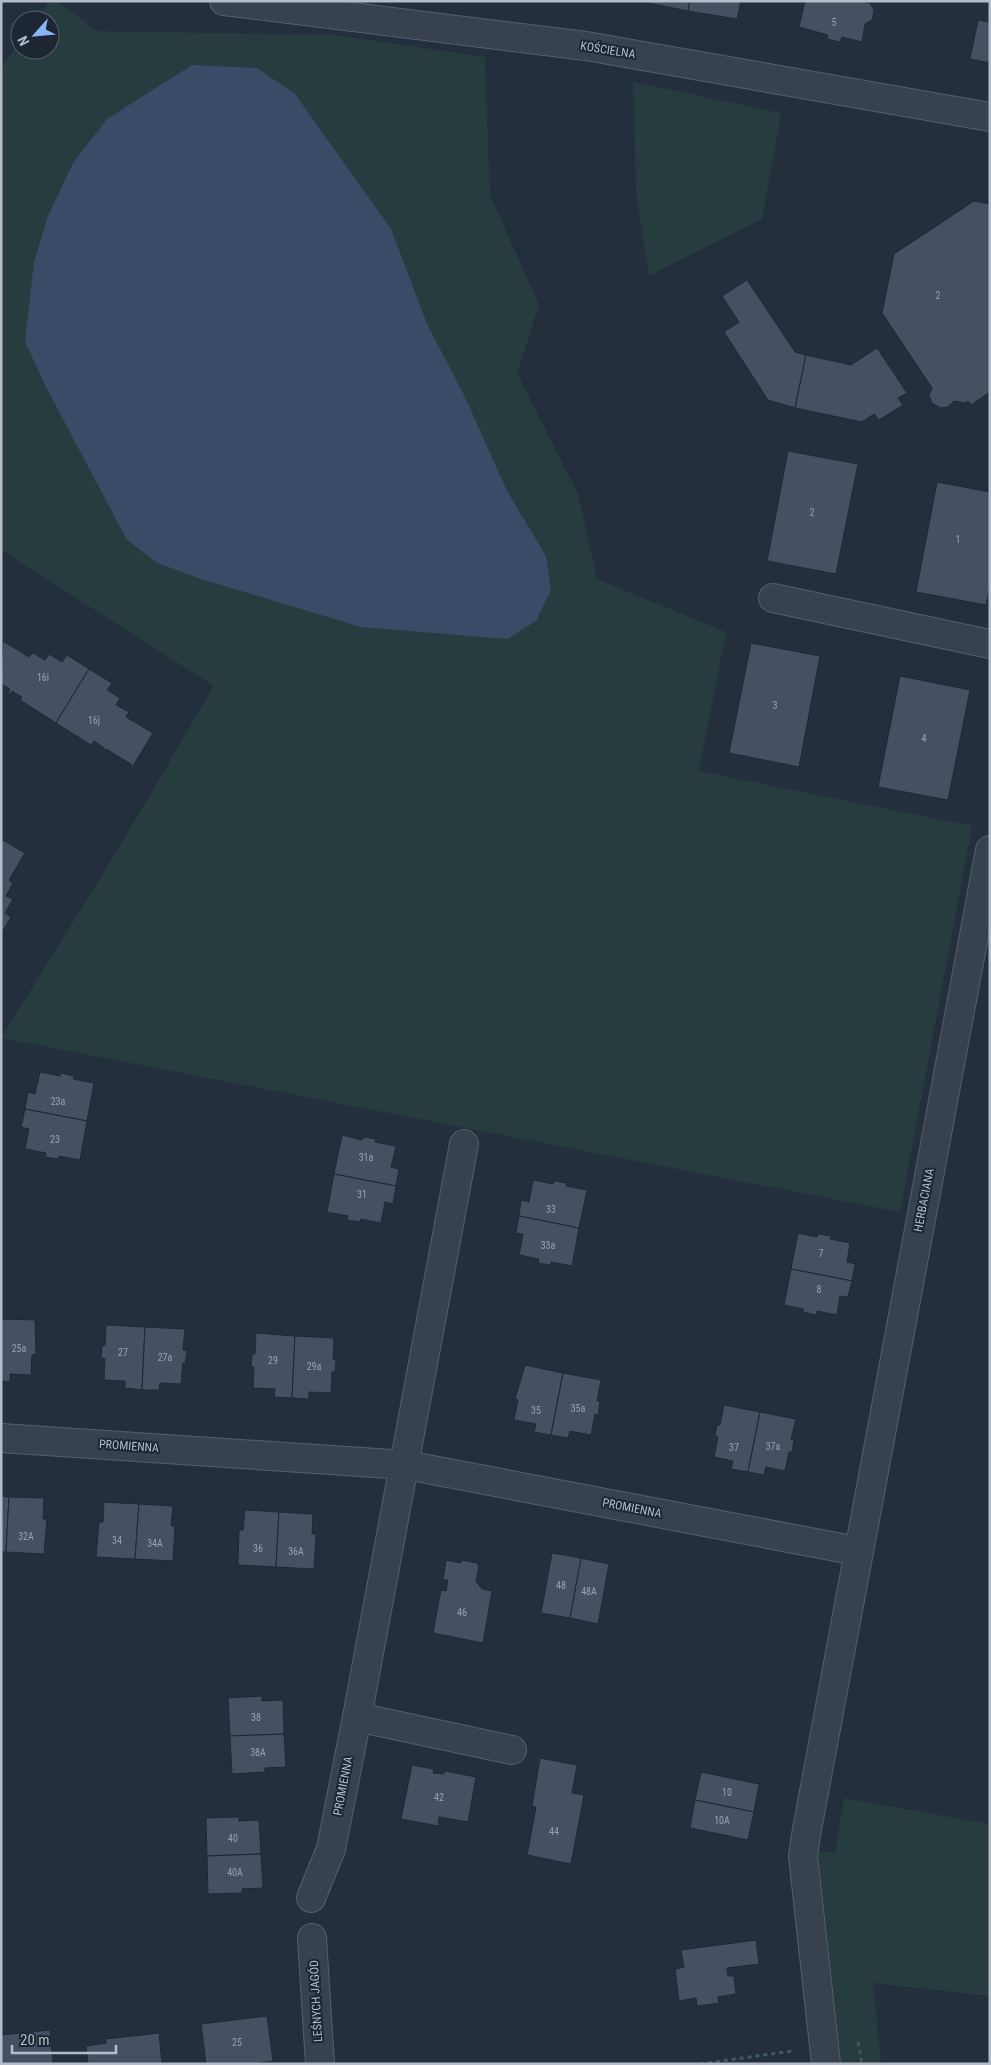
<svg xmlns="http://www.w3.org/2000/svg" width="991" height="2065" font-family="'Roboto Condensed',sans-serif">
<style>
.green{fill:#263c3f}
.water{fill:#394c67}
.building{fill:#455162;stroke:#1f2835}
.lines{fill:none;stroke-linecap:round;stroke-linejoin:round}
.minor-casing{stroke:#565f6c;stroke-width:30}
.path{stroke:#44595c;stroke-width:3;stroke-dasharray:4 4;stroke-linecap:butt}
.minor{stroke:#38414e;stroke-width:28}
.labels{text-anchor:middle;stroke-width:4;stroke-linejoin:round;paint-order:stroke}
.number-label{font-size:10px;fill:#98a1af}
.street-label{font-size:12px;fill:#b4bcc9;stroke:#1d2633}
</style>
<rect width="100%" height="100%" fill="#242f3e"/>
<!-- green -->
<g class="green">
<polygon points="49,1 57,1 97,31 335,35 485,57 490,195 539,305 517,373 578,494 597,579 726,632 699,771 972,826 900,1212 1,1038 114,856 214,686 1,550 1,68 20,42 20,50 50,50 50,20 36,20"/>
<polygon points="633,82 781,113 762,219 649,276 636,192"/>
<polygon points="844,1798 990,1824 990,1996 873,1983 881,2064 806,2064 841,2063 818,1851 835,1853"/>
</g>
<!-- water -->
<polygon class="water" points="192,65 257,68 295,94 391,229 427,324 464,395 507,491 546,556 551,590 536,621 507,639 361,627 198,578 158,563 127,540 46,387 25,342 34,262 48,216 73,163 107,119"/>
<!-- building -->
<g class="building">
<polygon points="639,1 690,1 688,11"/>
<polygon points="690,1 741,1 737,19 688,11"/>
<polygon points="805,1 860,1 870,3 874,10 872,20 865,24 862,42 842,37 840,42 827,39 828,35 799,27"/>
<polygon points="978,20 990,22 990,63 970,59"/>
<polygon points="974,201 990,204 990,392 971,405 968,401 965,403 954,401 948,407 941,408 932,403 929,395 932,388 882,313 894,254"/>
<polygon points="747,280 795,352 806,355 795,408 768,400 724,332 739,322 722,296"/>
<polygon points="877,348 907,393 898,398 903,405 879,420 874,414 862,422 795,408 806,355 851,365"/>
<polygon points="788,451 858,464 836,574 767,561"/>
<polygon points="937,482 990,492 990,586 986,605 916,592"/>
<polygon points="3,641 29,657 33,653 45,660 49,654 62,662 67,655 89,669 56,723 20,700 22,697 12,691 10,694 8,693 10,689 1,684"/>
<polygon points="751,643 820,656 799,767 729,753"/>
<polygon points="89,669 112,683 107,690 120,698 116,705 129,712 126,717 153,733 131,769 131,764 106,749 104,753 104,748 94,741 91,745 56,723"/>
<polygon points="900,676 970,690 948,800 878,787"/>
<polygon points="1,839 25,853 9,880 13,883 6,896 13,899 5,913 11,917 1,934"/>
<polygon points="40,1072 60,1076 61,1073 74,1076 73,1079 94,1083 87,1121 25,1109 28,1092 35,1094"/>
<polygon points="25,1109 87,1121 80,1160 59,1156 58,1159 45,1157 46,1153 25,1149 29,1129 21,1127"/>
<polygon points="342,1135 362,1140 363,1137 376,1139 375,1142 396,1146 391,1167 399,1169 396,1186 334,1174"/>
<polygon points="334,1174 396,1186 393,1204 385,1202 381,1223 361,1219 360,1222 347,1220 348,1216 327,1212"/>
<polygon points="533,1180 553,1184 554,1181 567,1183 566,1186 587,1190 579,1228 519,1216 521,1200 529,1202"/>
<polygon points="519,1216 579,1228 572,1266 551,1262 551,1265 538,1263 539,1259 519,1255 523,1234 516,1233"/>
<polygon points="798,1233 817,1237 818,1234 831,1236 830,1239 850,1243 847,1262 855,1264 852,1281 791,1269"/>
<polygon points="791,1269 852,1281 848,1297 840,1296 837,1315 817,1311 816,1315 803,1312 803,1309 784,1305"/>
<polygon points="1,1319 35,1320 36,1354 32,1355 31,1375 10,1374 10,1382 1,1381"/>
<polygon points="106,1325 145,1327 142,1390 125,1388 125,1381 104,1380 105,1359 101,1358 102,1346 105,1345"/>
<polygon points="145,1327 185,1329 183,1350 187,1351 185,1364 183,1363 181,1384 160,1383 159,1390 142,1390"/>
<polygon points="256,1333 295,1336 292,1398 274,1397 275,1389 253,1388 254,1367 251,1367 252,1354 255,1354"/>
<polygon points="295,1336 334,1338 333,1359 336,1360 335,1372 332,1372 331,1393 309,1392 309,1399 292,1398"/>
<polygon points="525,1365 563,1373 551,1435 534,1432 536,1424 514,1420 518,1400 515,1399"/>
<polygon points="563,1373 601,1380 597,1401 600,1401 598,1415 595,1414 591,1435 570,1431 568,1438 551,1435"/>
<polygon points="724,1405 760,1412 748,1472 731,1469 733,1461 714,1457 718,1437 715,1437 717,1425 720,1425"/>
<polygon points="760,1412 796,1419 791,1439 794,1440 792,1452 789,1452 785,1471 766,1467 764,1475 748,1472"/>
<polygon points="1,1496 9,1497 6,1552 1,1552"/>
<polygon points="9,1497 44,1498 43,1519 47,1519 44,1554 6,1552"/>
<polygon points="104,1502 139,1504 135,1559 96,1557 99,1522 103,1522"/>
<polygon points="139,1504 173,1506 171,1526 175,1526 173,1561 135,1559"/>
<polygon points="245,1510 279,1512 276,1567 238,1565 239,1530 243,1530"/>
<polygon points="279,1512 313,1514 312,1534 316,1534 314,1569 276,1567"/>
<polygon points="552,1553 581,1558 570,1618 541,1613"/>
<polygon points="581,1558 609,1564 598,1624 570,1618"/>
<polygon points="446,1560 461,1563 462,1560 477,1563 479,1567 476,1581 482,1589 492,1591 483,1643 433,1633 441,1590 446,1591 448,1580 443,1580"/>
<polygon points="262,1696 262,1701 283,1700 284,1734 230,1736 228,1698"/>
<polygon points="284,1734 286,1767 265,1768 265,1772 232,1774 230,1736"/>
<polygon points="540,1758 577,1765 572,1793 584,1795 571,1864 527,1855 536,1807 532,1806"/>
<polygon points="412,1765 434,1769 433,1773 444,1774 445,1771 476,1777 468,1822 439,1817 438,1826 401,1819"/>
<polygon points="701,1772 759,1784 754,1812 695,1800"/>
<polygon points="695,1800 754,1812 748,1840 690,1828"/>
<polygon points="239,1817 239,1821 259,1820 261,1854 207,1856 206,1818"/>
<polygon points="261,1854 263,1888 242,1889 242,1893 208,1894 207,1856"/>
<polygon points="756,1940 759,1964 727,1968 728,1976 734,1976 736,1994 718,1997 719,2003 697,2006 696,1998 679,2001 675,1969 684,1967 681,1950"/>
<polygon points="267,2016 273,2061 251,2064 206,2064 201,2024"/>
<polygon points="50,2030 53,2064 1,2064 1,2035"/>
<polygon points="159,2033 162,2064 88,2064 86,2046 106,2043 106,2039"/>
</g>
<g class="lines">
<defs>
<g id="minor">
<polyline points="224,1 586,46 990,117"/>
<polyline points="773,598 990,644"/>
<polyline points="1,1438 406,1465 857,1551"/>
<polyline points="357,1717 512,1750"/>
<polyline points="311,1898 331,1849 357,1717 464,1144"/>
<polyline points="312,1938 320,2064"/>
<polyline points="826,2064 803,1856 806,1835 990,850"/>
</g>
</defs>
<!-- minor casing -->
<use href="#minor" class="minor-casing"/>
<!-- path -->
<g class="path">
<polyline points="858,2042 862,2064"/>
<polyline points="700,2064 792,2051"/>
</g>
<!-- minor -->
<use href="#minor" class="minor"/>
</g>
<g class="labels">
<!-- number labels -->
<g class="number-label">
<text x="834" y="26">5</text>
<text x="938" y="299">2</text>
<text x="812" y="516">2</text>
<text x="958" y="543">1</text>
<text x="43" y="681">16i</text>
<text x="775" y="709">3</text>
<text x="94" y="724">16j</text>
<text x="924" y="742">4</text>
<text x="58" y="1105">23a</text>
<text x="55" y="1143">23</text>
<text x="366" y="1161">31a</text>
<text x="362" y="1198">31</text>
<text x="551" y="1213">33</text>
<text x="548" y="1249">33a</text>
<text x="821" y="1257">7</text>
<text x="819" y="1293">8</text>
<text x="19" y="1352">25a</text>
<text x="123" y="1356">27</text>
<text x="165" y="1361">27a</text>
<text x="273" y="1364">29</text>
<text x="314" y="1370">29a</text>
<text x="578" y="1412">35a</text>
<text x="536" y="1414">35</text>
<text x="773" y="1450">37a</text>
<text x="734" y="1451">37</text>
<text x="26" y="1540">32A</text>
<text x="117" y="1544">34</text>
<text x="155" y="1547">34A</text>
<text x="258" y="1552">36</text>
<text x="296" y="1555">36A</text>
<text x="561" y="1589">48</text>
<text x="589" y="1595">48A</text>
<text x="462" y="1616">46</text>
<text x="256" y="1721">38</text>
<text x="258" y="1756">38A</text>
<text x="727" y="1796">10</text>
<text x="439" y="1801">42</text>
<text x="722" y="1824">10A</text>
<text x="554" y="1835">44</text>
<text x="233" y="1842">40</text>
<text x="235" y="1876">40A</text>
<text x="237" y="2046">25</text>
</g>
<!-- street labels -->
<g class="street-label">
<text transform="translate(608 50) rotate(9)" y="4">KOŚCIELNA</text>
<text transform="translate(924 1200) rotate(-79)" y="4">HERBACIANA</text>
<text transform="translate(129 1446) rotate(4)" y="4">PROMIENNA</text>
<text transform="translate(632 1508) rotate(11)" y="4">PROMIENNA</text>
<text transform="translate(343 1786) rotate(-79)" y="4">PROMIENNA</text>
<text transform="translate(316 2001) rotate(-93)" y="4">LEŚNYCH JAGÓD</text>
</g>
</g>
<!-- border -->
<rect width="991" height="2065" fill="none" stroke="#b4bcc9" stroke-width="5"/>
<!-- north arrow -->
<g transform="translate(35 35) rotate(243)"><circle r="24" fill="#1d2633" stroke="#59626f"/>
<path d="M0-4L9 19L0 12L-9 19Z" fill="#8ab4f8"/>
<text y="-8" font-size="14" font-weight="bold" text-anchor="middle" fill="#b4bcc9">N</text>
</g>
<!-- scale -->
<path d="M12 2045v8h104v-8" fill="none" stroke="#b4bcc9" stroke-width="2.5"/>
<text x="20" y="2045" font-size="15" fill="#b4bcc9" stroke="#1d2633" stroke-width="4" paint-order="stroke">20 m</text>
</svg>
